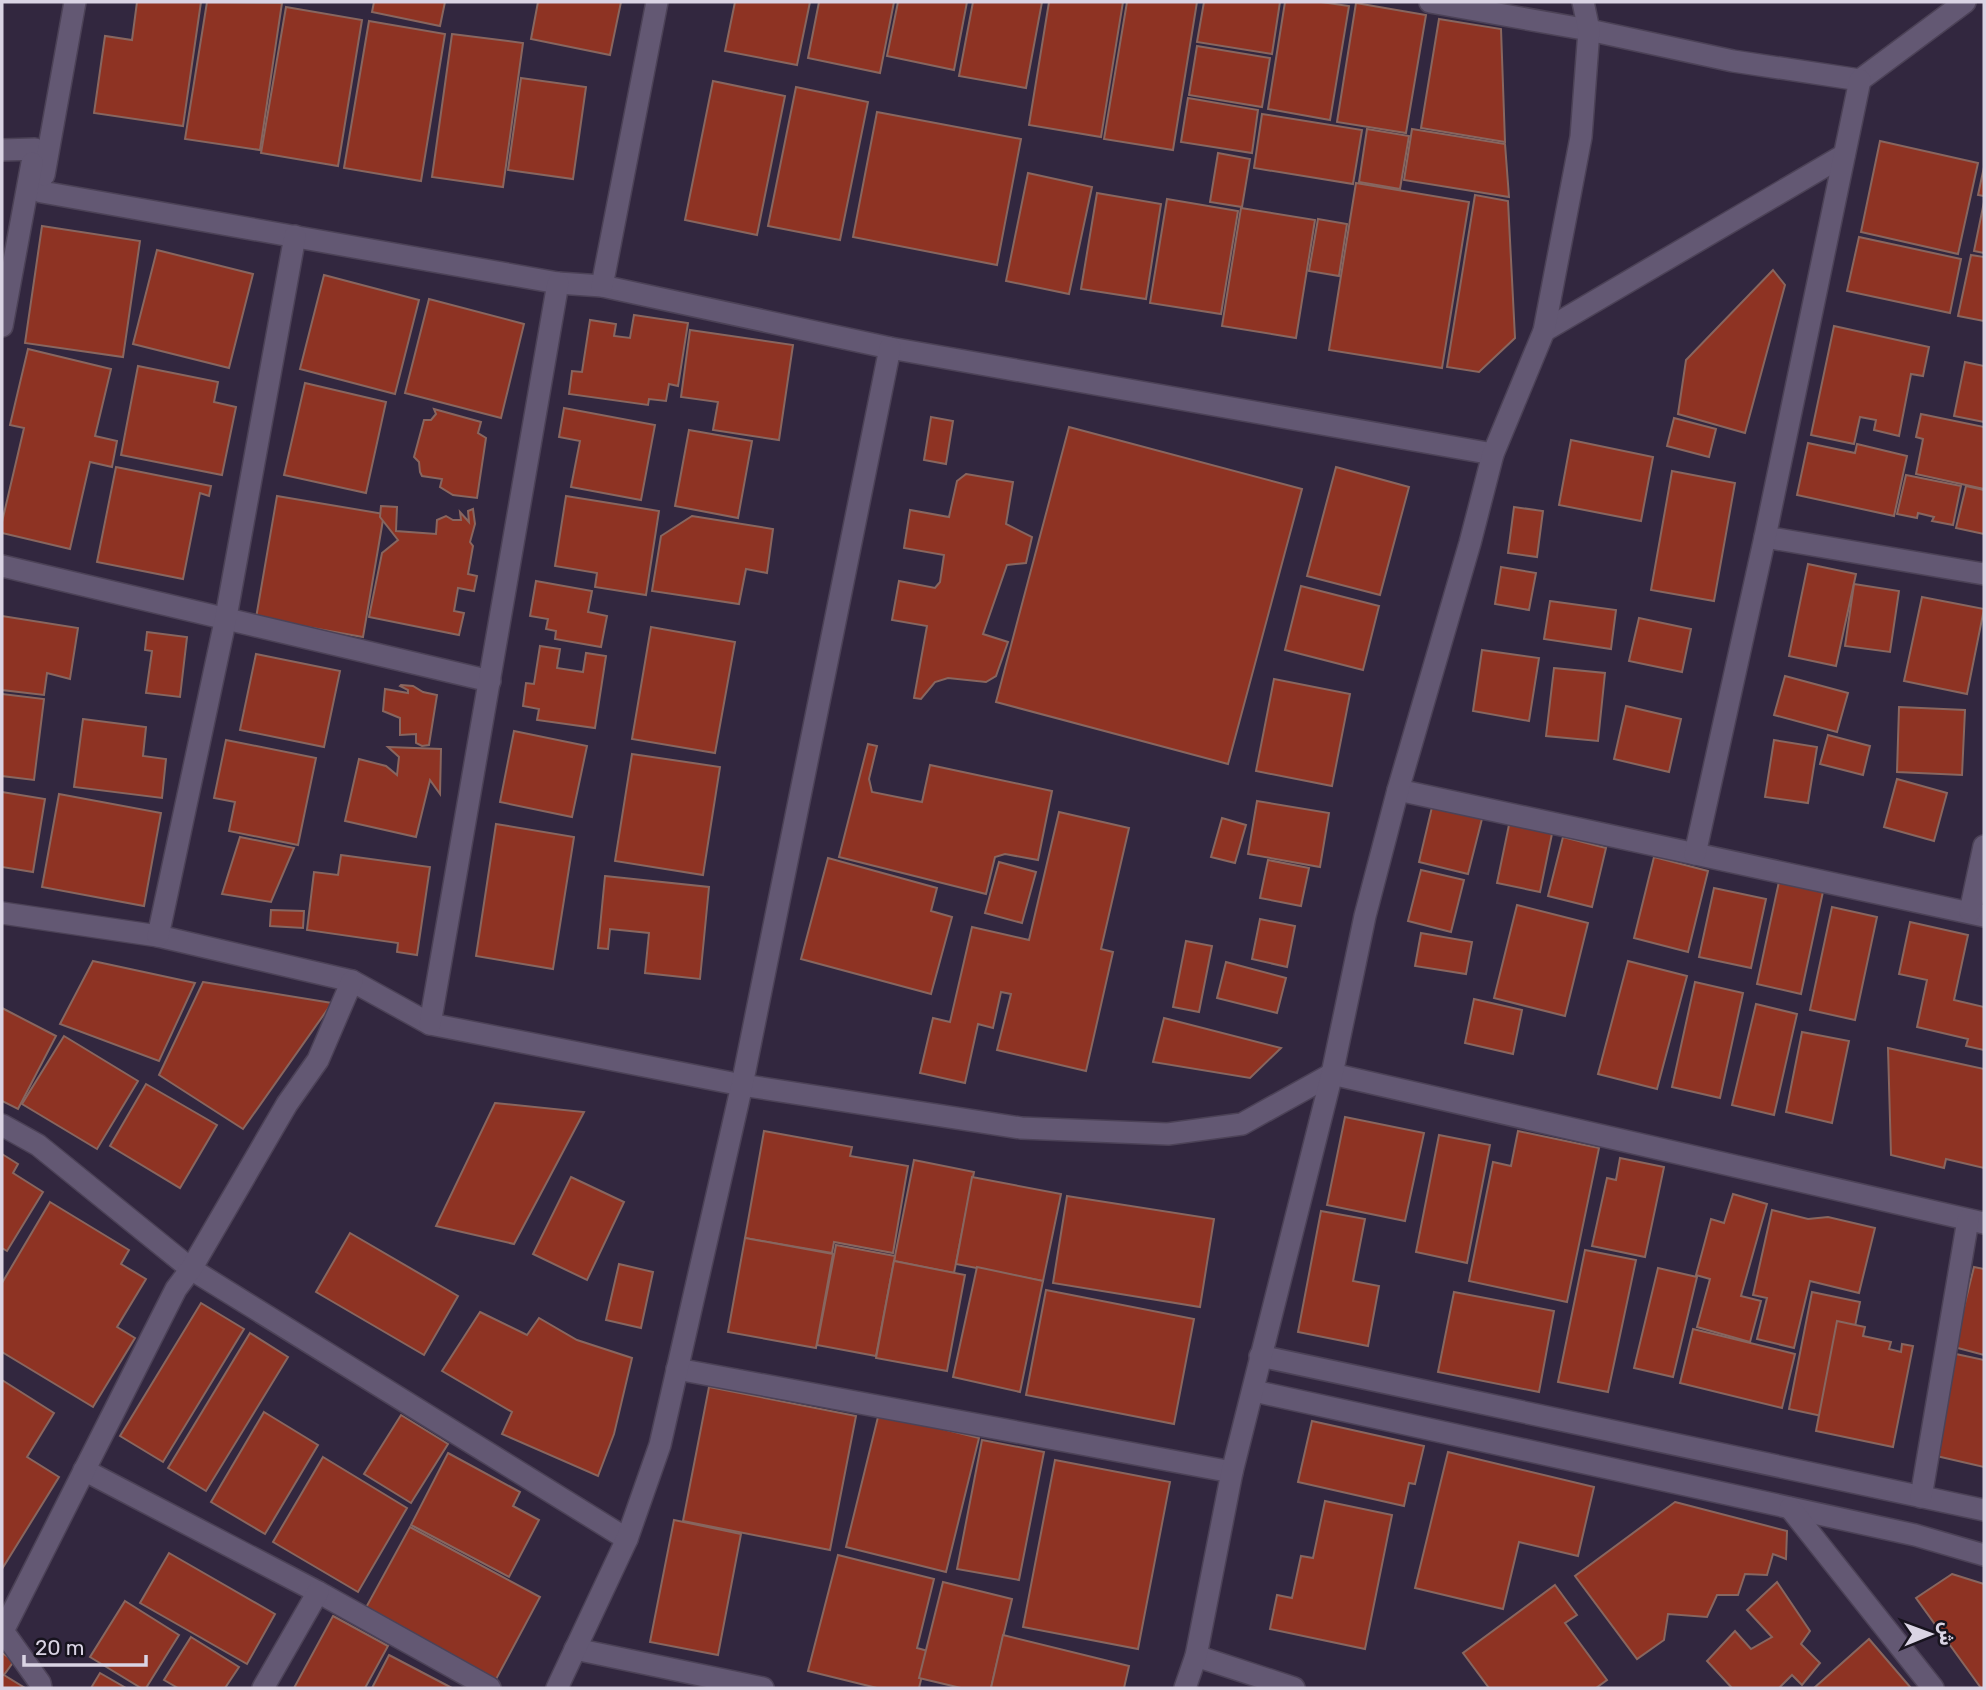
<svg xmlns="http://www.w3.org/2000/svg" width="1986" height="1690" font-family="Rubik,'Noto Naskh Arabic',sans-serif">
<style>
.building{fill:#8e3323;stroke:#88665f;stroke-width:2}
.lines{fill:none;stroke-linecap:round;stroke-linejoin:round}
.street-casing{stroke:#4c4257;stroke-width:24}
.street{stroke:#635873;stroke-width:21}
</style>
<rect width="100%" height="100%" fill="#32273f"/>
<!-- building -->
<g class="building">
<polygon points="137,2 201,2 183,126 94,113 105,36 132,40"/>
<polygon points="207,2 282,3 260,150 185,139"/>
<polygon points="374,2 445,2 440,26 372,12"/>
<polygon points="538,2 621,2 610,55 531,39"/>
<polygon points="735,2 810,2 797,65 725,51"/>
<polygon points="819,2 894,2 880,73 808,58"/>
<polygon points="898,2 967,2 954,70 887,56"/>
<polygon points="973,2 1042,2 1026,88 959,76"/>
<polygon points="1049,2 1123,2 1101,137 1029,125"/>
<polygon points="1127,2 1197,2 1173,150 1104,139"/>
<polygon points="1204,2 1280,2 1272,54 1197,42"/>
<polygon points="1285,2 1321,2 1349,6 1330,120 1268,109"/>
<polygon points="1356,3 1426,15 1406,133 1337,122"/>
<polygon points="286,7 362,20 338,166 261,153"/>
<polygon points="1439,19 1501,29 1505,142 1421,128"/>
<polygon points="369,21 445,34 421,181 344,168"/>
<polygon points="452,34 523,43 503,187 432,177"/>
<polygon points="1197,46 1270,58 1262,107 1189,95"/>
<polygon points="521,78 586,87 573,179 508,170"/>
<polygon points="713,81 785,96 757,235 685,220"/>
<polygon points="796,87 868,102 840,240 768,226"/>
<polygon points="1188,98 1258,110 1252,153 1181,142"/>
<polygon points="877,112 1021,139 997,265 853,237"/>
<polygon points="1262,114 1362,130 1353,184 1254,168"/>
<polygon points="1367,129 1409,136 1400,189 1359,182"/>
<polygon points="1412,129 1505,144 1509,197 1404,180"/>
<polygon points="1880,141 1978,163 1958,254 1861,232"/>
<polygon points="1218,153 1250,159 1242,207 1210,202"/>
<polygon points="1984,167 1984,196 1978,195"/>
<polygon points="1028,173 1092,187 1069,294 1006,281"/>
<polygon points="1356,183 1469,202 1442,368 1329,350"/>
<polygon points="1097,193 1161,204 1146,299 1081,289"/>
<polygon points="1475,195 1508,201 1515,338 1479,372 1447,367"/>
<polygon points="1167,199 1238,211 1221,314 1150,303"/>
<polygon points="1984,202 1984,253 1974,251"/>
<polygon points="1241,208 1315,220 1296,338 1222,326"/>
<polygon points="1318,219 1347,224 1339,276 1309,271"/>
<polygon points="42,226 140,241 123,357 25,343"/>
<polygon points="1859,237 1961,259 1950,313 1847,291"/>
<polygon points="157,250 253,274 229,368 133,344"/>
<polygon points="1971,255 1984,257 1984,321 1958,316"/>
<polygon points="1773,270 1785,285 1745,433 1678,414 1686,360"/>
<polygon points="324,275 419,300 395,394 300,369"/>
<polygon points="429,299 524,324 501,418 405,393"/>
<polygon points="634,315 688,323 678,386 669,384 666,401 649,399 648,405 569,394 572,371 582,372 590,320 616,324 614,336 630,338"/>
<polygon points="1834,326 1929,347 1923,376 1911,374 1899,436 1874,430 1876,420 1860,417 1854,444 1811,435"/>
<polygon points="690,330 793,345 779,440 713,430 718,402 681,397"/>
<polygon points="28,349 111,369 95,436 117,441 112,467 90,462 70,549 2,533 2,522 24,428 10,425"/>
<polygon points="1965,362 1984,366 1984,422 1954,416"/>
<polygon points="138,366 218,382 214,402 236,407 222,475 121,455"/>
<polygon points="305,383 386,402 366,493 284,475"/>
<polygon points="564,408 655,425 641,500 571,487 580,441 559,437"/>
<polygon points="434,409 481,422 478,433 486,438 477,498 453,495 440,487 442,479 422,476 420,472 419,462 414,457 424,420 431,420 436,414"/>
<polygon points="1921,414 1984,427 1984,489 1916,474 1923,439 1916,437"/>
<polygon points="931,417 953,421 946,464 924,460"/>
<polygon points="1674,418 1716,429 1709,457 1667,446"/>
<polygon points="1069,427 1302,489 1228,764 996,702"/>
<polygon points="689,430 752,441 738,518 675,506"/>
<polygon points="1571,440 1653,457 1641,521 1559,505"/>
<polygon points="1808,443 1855,453 1857,444 1907,456 1894,516 1797,495"/>
<polygon points="116,467 211,486 209,496 200,493 183,579 97,562"/>
<polygon points="1336,467 1409,487 1380,595 1307,576"/>
<polygon points="1672,471 1735,483 1714,601 1651,590"/>
<polygon points="966,474 1013,482 1006,524 1032,537 1026,563 1007,565 983,634 1008,642 996,676 986,682 948,678 935,682 921,699 914,698 927,626 892,620 899,581 935,588 940,582 944,555 904,548 910,510 949,517 957,481"/>
<polygon points="1906,475 1961,486 1953,525 1932,521 1934,517 1918,513 1917,518 1897,514"/>
<polygon points="1966,486 1984,490 1984,534 1956,528"/>
<polygon points="277,496 384,514 363,637 256,618"/>
<polygon points="566,496 659,511 646,595 595,587 597,573 555,566"/>
<polygon points="381,506 397,507 396,531 436,534 437,520 446,516 453,520 461,520 460,512 469,522 468,511 473,509 475,524 470,542 473,546 468,574 477,576 474,591 458,588 454,611 464,613 459,635 369,617 382,553 398,540 380,517"/>
<polygon points="1514,507 1543,511 1537,557 1508,553"/>
<polygon points="692,516 773,529 767,573 746,569 739,604 652,591 661,536"/>
<polygon points="1808,564 1856,574 1836,666 1789,656"/>
<polygon points="1501,567 1536,573 1529,610 1495,604"/>
<polygon points="536,581 592,591 588,612 607,616 601,647 555,639 556,631 546,629 548,619 530,616"/>
<polygon points="1854,584 1899,591 1890,652 1845,646"/>
<polygon points="1301,586 1379,606 1363,670 1285,650"/>
<polygon points="1922,597 1984,609 1967,694 1904,681"/>
<polygon points="1550,601 1616,610 1611,649 1544,639"/>
<polygon points="2,616 78,628 70,679 47,673 44,695 2,690"/>
<polygon points="1639,618 1691,629 1682,672 1629,661"/>
<polygon points="651,627 735,642 715,753 632,739"/>
<polygon points="147,632 187,637 180,697 146,693 152,651 145,650"/>
<polygon points="540,646 560,649 557,668 583,672 586,653 606,656 595,728 537,720 539,709 523,706 526,683 534,684"/>
<polygon points="1482,650 1539,658 1529,721 1473,711"/>
<polygon points="256,654 340,671 324,747 240,730"/>
<polygon points="1554,668 1605,673 1598,741 1546,736"/>
<polygon points="1785,676 1848,693 1837,732 1774,715"/>
<polygon points="1274,679 1350,694 1332,786 1256,771"/>
<polygon points="401,685 413,686 423,692 437,695 429,745 422,746 416,743 416,734 400,735 400,718 383,711 385,689 408,693 408,690 400,686"/>
<polygon points="2,694 44,699 34,780 2,776"/>
<polygon points="1626,706 1681,719 1669,772 1614,759"/>
<polygon points="1899,707 1965,710 1962,775 1897,772"/>
<polygon points="83,719 146,727 143,756 166,759 162,798 74,787"/>
<polygon points="514,731 587,746 572,817 500,802"/>
<polygon points="1828,735 1870,746 1863,775 1820,764"/>
<polygon points="226,740 316,758 298,845 229,831 235,802 214,798"/>
<polygon points="1774,740 1817,747 1808,803 1765,797"/>
<polygon points="868,744 877,746 869,779 872,792 922,802 930,765 1052,791 1038,860 1005,854 995,857 986,894 839,857"/>
<polygon points="388,747 441,749 440,794 430,780 416,837 345,821 359,759 386,766 397,775 399,757"/>
<polygon points="632,754 720,767 703,875 615,861"/>
<polygon points="1897,779 1947,793 1934,841 1884,827"/>
<polygon points="2,792 45,799 33,872 2,867"/>
<polygon points="59,794 161,813 144,906 42,887"/>
<polygon points="1257,801 1329,813 1320,867 1248,854"/>
<polygon points="1433,803 1483,815 1468,874 1419,862"/>
<polygon points="1059,812 1129,828 1101,949 1113,952 1086,1071 997,1050 1011,994 1001,992 993,1028 978,1024 965,1083 920,1073 933,1018 950,1022 972,927 1029,940"/>
<polygon points="1222,818 1246,825 1235,863 1211,857"/>
<polygon points="1510,820 1553,829 1540,892 1497,883"/>
<polygon points="496,824 574,837 553,969 476,956"/>
<polygon points="240,837 294,848 271,902 222,894"/>
<polygon points="1563,837 1606,848 1592,907 1548,896"/>
<polygon points="341,855 430,867 417,955 397,952 398,943 307,930 314,872 338,875"/>
<polygon points="1654,857 1708,871 1688,952 1634,938"/>
<polygon points="828,858 937,888 931,911 952,917 931,994 801,959"/>
<polygon points="1268,860 1309,868 1301,906 1260,898"/>
<polygon points="999,862 1036,872 1022,923 985,913"/>
<polygon points="1421,870 1464,880 1451,932 1408,921"/>
<polygon points="605,876 709,887 700,979 645,973 649,933 610,929 608,949 598,948"/>
<polygon points="1780,877 1824,887 1801,994 1757,984"/>
<polygon points="1714,888 1766,899 1751,968 1699,957"/>
<polygon points="1517,905 1588,923 1565,1016 1494,998"/>
<polygon points="1832,907 1877,917 1855,1020 1810,1010"/>
<polygon points="271,910 304,911 303,928 270,926"/>
<polygon points="1260,919 1295,926 1287,967 1252,959"/>
<polygon points="1910,922 1968,935 1954,1000 1984,1007 1984,1050 1966,1046 1968,1039 1917,1027 1927,980 1899,974"/>
<polygon points="1421,933 1472,942 1466,974 1415,966"/>
<polygon points="1186,941 1212,946 1199,1012 1173,1007"/>
<polygon points="93,961 195,983 159,1061 60,1024"/>
<polygon points="1628,961 1687,976 1657,1089 1598,1074"/>
<polygon points="1226,962 1286,978 1277,1013 1217,998"/>
<polygon points="203,982 332,1003 243,1129 159,1075"/>
<polygon points="1695,982 1743,993 1720,1098 1672,1087"/>
<polygon points="1474,999 1522,1010 1513,1054 1465,1043"/>
<polygon points="1756,1004 1797,1014 1774,1115 1732,1105"/>
<polygon points="2,1008 56,1036 18,1109 2,1101"/>
<polygon points="1164,1018 1281,1048 1250,1078 1153,1062"/>
<polygon points="1802,1032 1849,1041 1832,1123 1786,1112"/>
<polygon points="64,1036 138,1081 97,1149 22,1104"/>
<polygon points="1888,1048 1984,1069 1984,1168 1946,1159 1944,1168 1891,1155"/>
<polygon points="146,1084 217,1125 180,1188 110,1146"/>
<polygon points="495,1103 584,1112 514,1244 436,1226"/>
<polygon points="1345,1117 1424,1133 1405,1221 1327,1205"/>
<polygon points="764,1131 852,1147 850,1156 908,1166 893,1253 834,1242 832,1253 745,1238"/>
<polygon points="1518,1131 1599,1148 1567,1302 1469,1281 1493,1162 1511,1166"/>
<polygon points="1439,1135 1490,1145 1467,1263 1416,1252"/>
<polygon points="2,1154 18,1164 13,1173 43,1192 7,1251 2,1248"/>
<polygon points="1620,1158 1664,1167 1645,1257 1592,1246 1607,1178 1616,1180"/>
<polygon points="914,1160 974,1172 954,1273 894,1261"/>
<polygon points="571,1177 624,1202 587,1280 533,1254"/>
<polygon points="972,1177 1061,1194 1043,1281 956,1264"/>
<polygon points="1733,1194 1767,1204 1741,1296 1761,1301 1750,1342 1697,1327 1710,1279 1696,1275 1711,1219 1724,1223"/>
<polygon points="1067,1196 1214,1219 1200,1307 1053,1283"/>
<polygon points="50,1202 129,1250 121,1264 146,1279 117,1327 135,1338 93,1407 2,1352 2,1283"/>
<polygon points="1772,1210 1808,1219 1828,1217 1875,1228 1859,1293 1810,1281 1794,1348 1757,1339 1767,1298 1753,1295"/>
<polygon points="1321,1211 1365,1219 1353,1281 1379,1286 1368,1346 1298,1332"/>
<polygon points="350,1233 458,1296 424,1355 316,1292"/>
<polygon points="745,1238 833,1254 816,1348 728,1332"/>
<polygon points="836,1245 895,1256 876,1356 817,1345"/>
<polygon points="1585,1250 1636,1260 1608,1392 1558,1382"/>
<polygon points="894,1261 965,1275 947,1371 876,1358"/>
<polygon points="619,1264 653,1272 641,1328 606,1320"/>
<polygon points="977,1267 1043,1281 1020,1392 953,1377"/>
<polygon points="1974,1267 1984,1269 1984,1355 1954,1347"/>
<polygon points="1658,1268 1697,1277 1673,1377 1634,1368"/>
<polygon points="1046,1290 1194,1319 1174,1424 1026,1395"/>
<polygon points="1454,1292 1554,1311 1539,1392 1438,1372"/>
<polygon points="1812,1292 1860,1302 1836,1419 1789,1409"/>
<polygon points="201,1303 244,1329 163,1462 120,1436"/>
<polygon points="480,1312 527,1335 539,1318 577,1340 632,1358 614,1434 598,1476 502,1434 512,1412 442,1371"/>
<polygon points="1837,1321 1865,1327 1863,1336 1891,1342 1889,1349 1901,1352 1902,1344 1913,1346 1893,1447 1816,1431"/>
<polygon points="1693,1329 1795,1354 1782,1408 1680,1383"/>
<polygon points="250,1333 288,1357 206,1491 168,1468"/>
<polygon points="1956,1354 1984,1360 1984,1467 1932,1455"/>
<polygon points="2,1380 54,1413 27,1457 59,1477 2,1569"/>
<polygon points="709,1387 856,1416 830,1550 683,1521"/>
<polygon points="264,1412 318,1445 265,1534 211,1502"/>
<polygon points="879,1413 979,1438 946,1572 846,1547"/>
<polygon points="401,1415 448,1444 411,1503 364,1474"/>
<polygon points="1312,1421 1424,1446 1415,1484 1409,1483 1404,1506 1298,1482"/>
<polygon points="982,1440 1044,1452 1019,1580 957,1569"/>
<polygon points="1448,1452 1594,1487 1578,1556 1519,1542 1503,1609 1415,1588"/>
<polygon points="448,1453 520,1492 513,1506 539,1520 509,1577 411,1525"/>
<polygon points="323,1457 407,1508 358,1592 273,1542"/>
<polygon points="1055,1460 1170,1482 1138,1649 1023,1627"/>
<polygon points="1325,1501 1392,1515 1365,1649 1270,1629 1277,1595 1292,1598 1301,1556 1313,1558"/>
<polygon points="1675,1502 1787,1531 1786,1559 1773,1554 1767,1575 1745,1574 1738,1595 1717,1595 1707,1617 1668,1614 1664,1640 1637,1659 1575,1576"/>
<polygon points="674,1520 741,1534 718,1655 650,1642"/>
<polygon points="410,1527 540,1597 494,1683 363,1613"/>
<polygon points="169,1553 275,1614 247,1664 140,1603"/>
<polygon points="838,1555 934,1579 917,1648 928,1651 919,1688 877,1688 808,1671"/>
<polygon points="1952,1574 1984,1584 1984,1688 1981,1688 1916,1598"/>
<polygon points="943,1582 1012,1599 991,1688 961,1688 919,1678"/>
<polygon points="1777,1582 1810,1631 1801,1644 1820,1663 1802,1685 1792,1675 1779,1688 1732,1688 1707,1661 1735,1631 1751,1649 1772,1637 1747,1610"/>
<polygon points="1555,1585 1577,1615 1565,1623 1607,1680 1596,1688 1489,1688 1463,1653"/>
<polygon points="125,1601 179,1635 146,1688 141,1688 90,1657"/>
<polygon points="333,1616 388,1646 365,1688 294,1688"/>
<polygon points="1003,1635 1129,1666 1124,1688 991,1688"/>
<polygon points="191,1637 239,1667 225,1688 178,1688 164,1680"/>
<polygon points="1869,1639 1911,1688 1814,1688"/>
<polygon points="2,1653 14,1661 4,1675 25,1688 2,1688"/>
<polygon points="389,1655 452,1688 372,1688"/>
<polygon points="100,1673 126,1688 91,1688"/>
</g>
<g class="lines">
<defs>
<g id="street">
<polyline points="1430,2 1589,30 1733,61 1860,80 1965,2"/>
<polyline points="2,150 35,149 42,192 558,283 602,286 890,348 1493,454"/>
<polyline points="44,175 75,2"/>
<polyline points="602,286 657,2"/>
<polyline points="2,326 32,163"/>
<polyline points="1544,331 1844,155"/>
<polyline points="1765,537 1984,574"/>
<polyline points="2,566 490,681"/>
<polyline points="1398,790 1984,916"/>
<polyline points="1695,854 1765,537 1860,80"/>
<polyline points="1970,912 1984,846"/>
<polyline points="2,913 158,936 352,981 430,1024 742,1085 1021,1128 1168,1134 1242,1124 1332,1074 1984,1223"/>
<polyline points="158,936 226,617 295,236"/>
<polyline points="430,1024 558,283"/>
<polyline points="2,1125 38,1145 191,1269 627,1539"/>
<polyline points="1260,1356 1984,1510"/>
<polyline points="677,1369 1232,1472"/>
<polyline points="1254,1391 1915,1535 1984,1555"/>
<polyline points="84,1470 318,1592 490,1688"/>
<polyline points="1921,1497 1968,1220"/>
<polyline points="1790,1508 1933,1688"/>
<polyline points="575,1649 763,1688"/>
<polyline points="1196,1656 1294,1688"/>
<polyline points="41,1688 40,1683 3,1631 176,1289 191,1269 287,1104 318,1060 352,981"/>
<polyline points="263,1688 318,1592"/>
<polyline points="557,1688 627,1539 660,1445 742,1085 890,348"/>
<polyline points="1185,1688 1196,1656 1232,1472 1332,1074 1365,916 1398,790 1470,543 1493,454 1544,331 1581,137 1589,30 1583,2"/>
</g>
</defs>
<!-- street casing -->
<use href="#street" class="street-casing"/>
<!-- street -->
<use href="#street" class="street"/>
</g>
<!-- border -->
<rect width="1986" height="1690" fill="none" stroke="#dad4e4" stroke-width="7"/>
<!-- north arrow -->
<g transform="translate(1930 1634) rotate(89)" stroke="#17131e" stroke-width="5" paint-order="stroke">
<path d="M0-5L12 26L0 18L-12 26Z" fill="#dad4e4"/>
<text y="-10" font-size="19" font-weight="bold" text-anchor="middle" fill="#dad4e4">ش</text>
</g>
<!-- scale -->
<path d="M24 1655v10h122v-10" fill="none" stroke="#dad4e4" stroke-width="3.5"/>
<text x="35" y="1655" font-size="21" fill="#dad4e4" stroke="#17131e" stroke-width="5" paint-order="stroke">20 m</text>
</svg>
